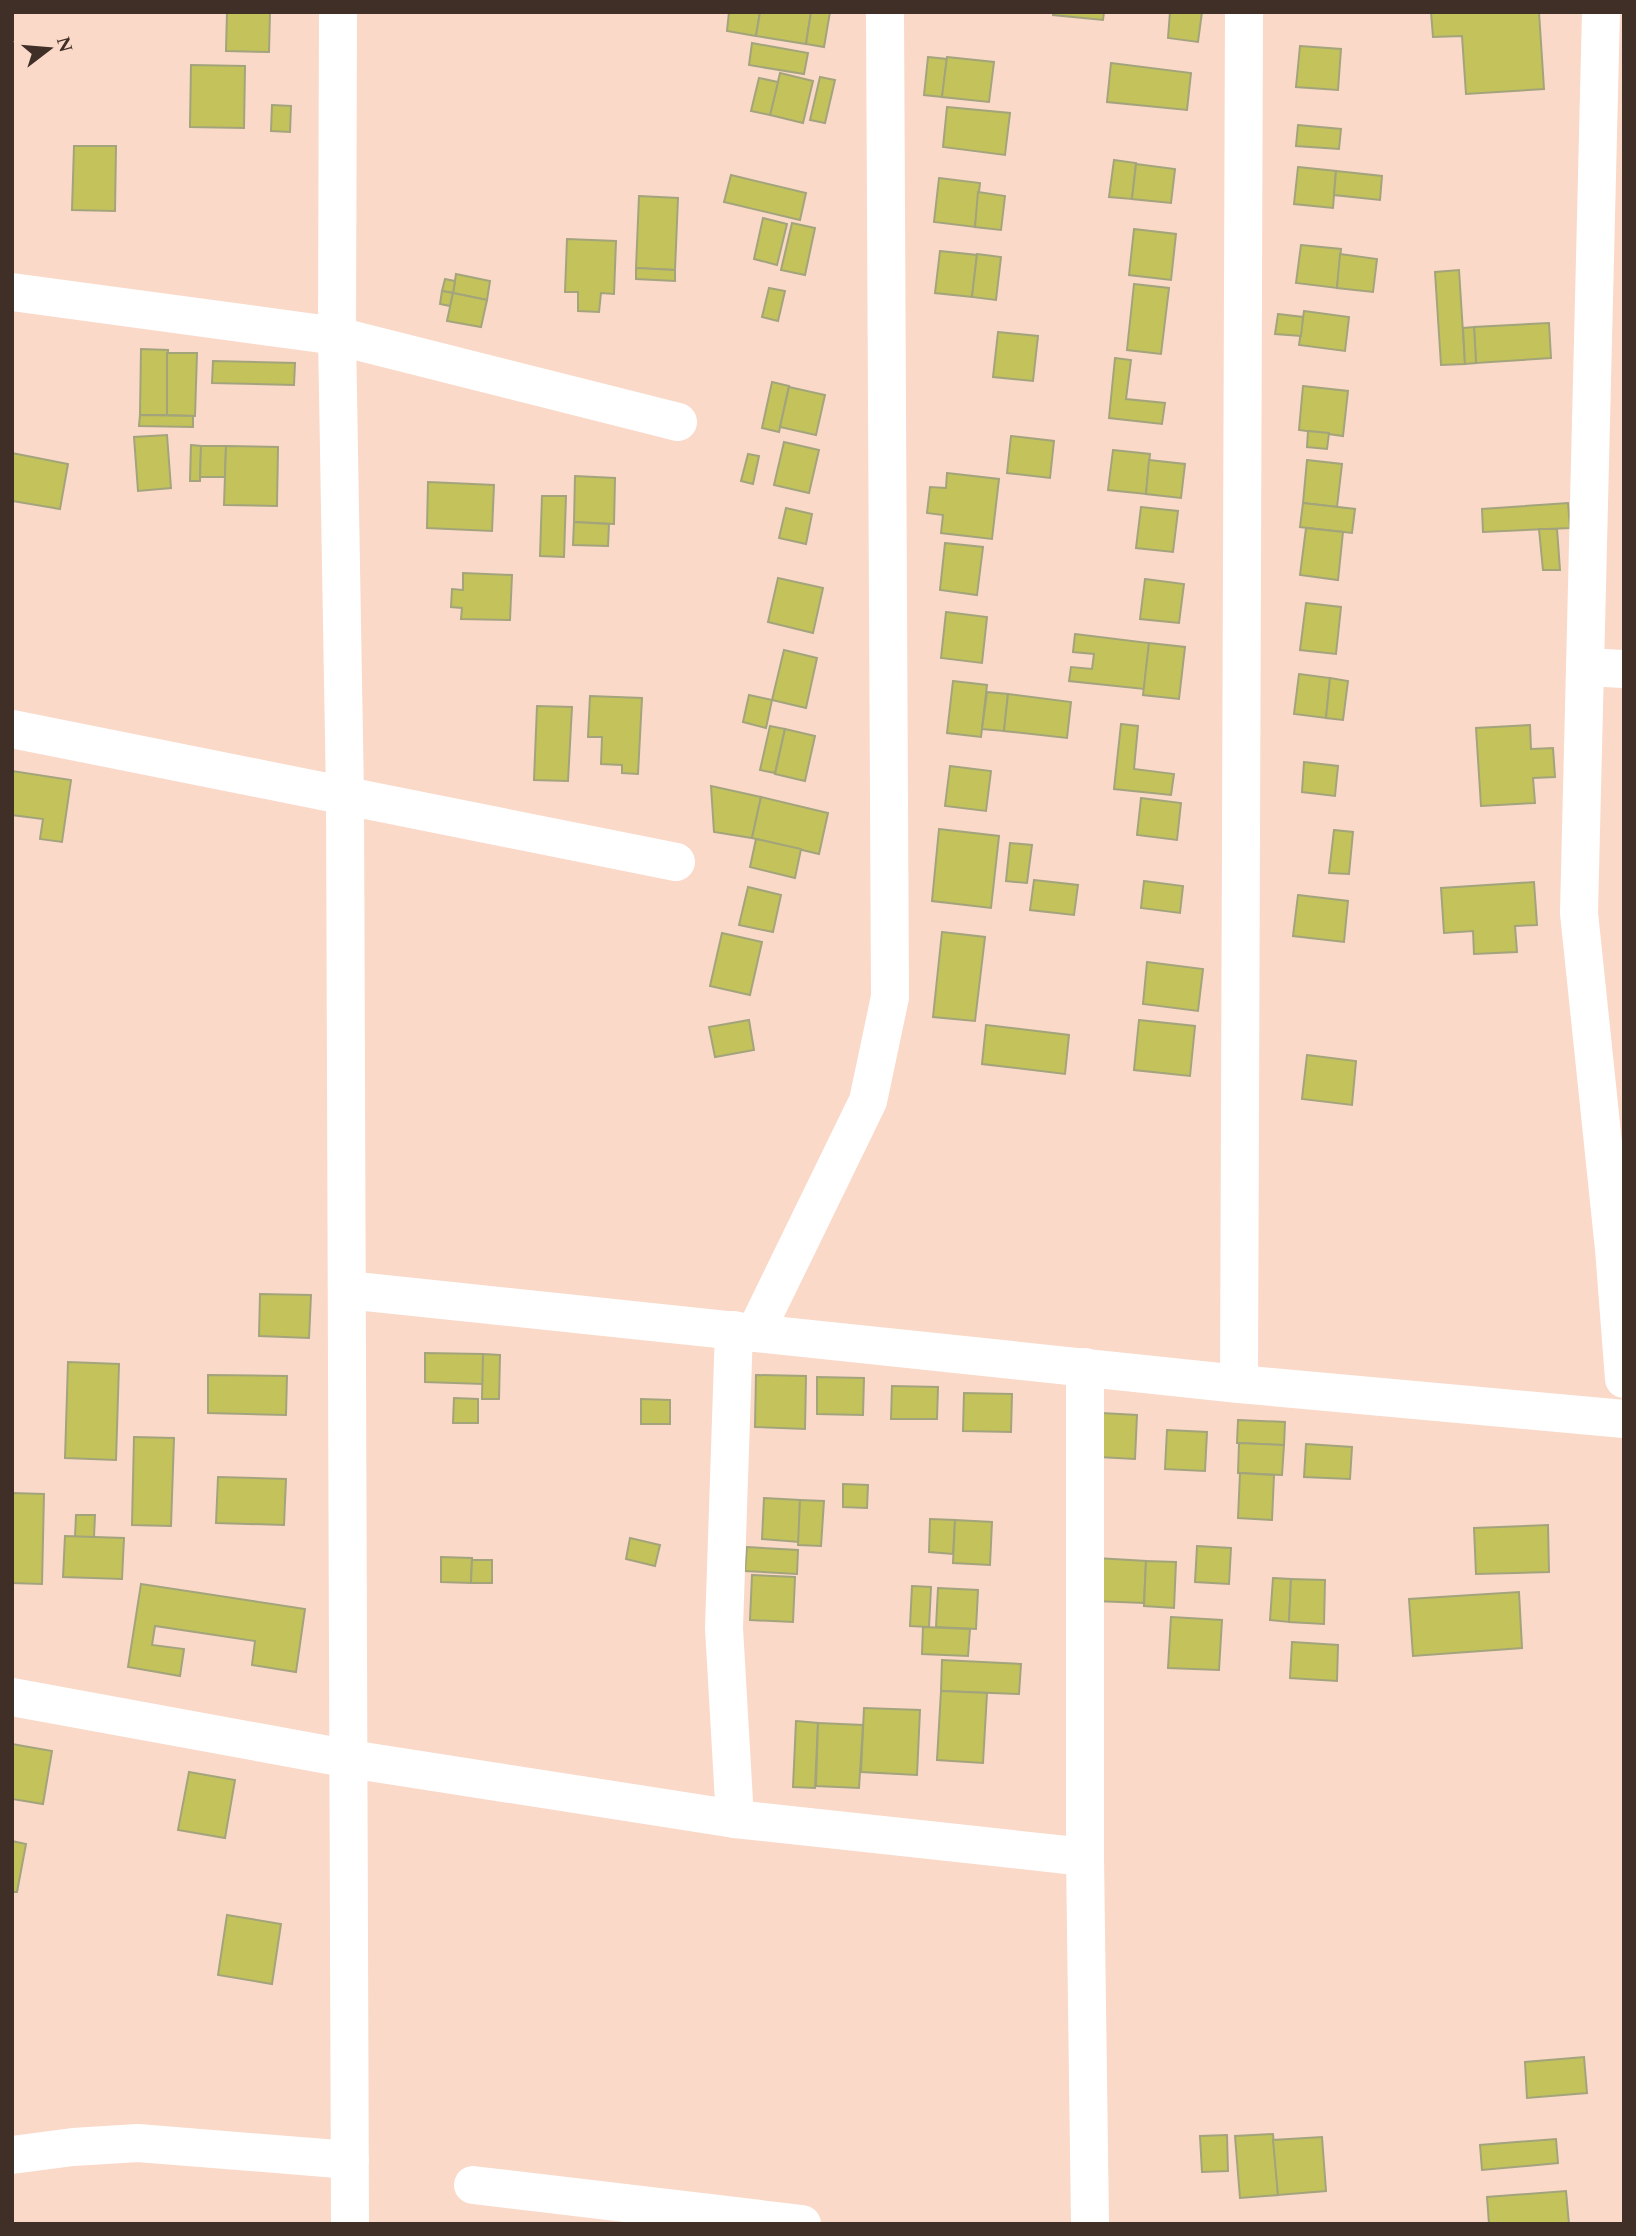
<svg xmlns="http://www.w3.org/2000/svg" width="1636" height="2236" font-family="Spectral,serif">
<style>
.building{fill:#c4c35b;stroke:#a3a47c;stroke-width:2}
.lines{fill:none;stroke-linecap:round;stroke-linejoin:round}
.minor{stroke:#fff;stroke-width:38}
</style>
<rect width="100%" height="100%" fill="#fad9c8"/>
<!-- building -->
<g class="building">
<polygon points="227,12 270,12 269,52 226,51"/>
<polygon points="729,12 760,12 756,36 727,31"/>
<polygon points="760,12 811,12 806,44 756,36"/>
<polygon points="811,12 830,12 824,47 806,44"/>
<polygon points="1053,12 1104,12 1103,20 1053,15"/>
<polygon points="1170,12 1202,12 1198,42 1168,38"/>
<polygon points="1431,12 1539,12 1544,89 1466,94 1462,36 1433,37"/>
<polygon points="752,43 808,53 804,74 749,65"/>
<polygon points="1300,46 1341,49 1338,90 1296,87"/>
<polygon points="928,57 947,59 942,97 924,95"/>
<polygon points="947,57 994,62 989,102 942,97"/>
<polygon points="1111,63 1191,73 1187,110 1107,102"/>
<polygon points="191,65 245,66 244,128 190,127"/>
<polygon points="780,73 813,81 803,123 770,115"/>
<polygon points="820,77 835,80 825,123 810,120"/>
<polygon points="759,78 778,82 770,115 751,111"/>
<polygon points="272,105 291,106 290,132 271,131"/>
<polygon points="947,107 1010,113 1005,155 943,147"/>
<polygon points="1298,125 1341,129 1339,149 1296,146"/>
<polygon points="74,146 116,146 115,211 72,210"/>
<polygon points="1114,160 1136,163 1132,199 1109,197"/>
<polygon points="1136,164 1175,169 1171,203 1132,199"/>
<polygon points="1298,167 1336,171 1333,208 1294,204"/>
<polygon points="1336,171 1382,176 1380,200 1334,195"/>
<polygon points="731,175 806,193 800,220 724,202"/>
<polygon points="939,178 980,183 975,227 934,222"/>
<polygon points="978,192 1005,196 1001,230 975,227"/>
<polygon points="639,196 678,198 675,270 636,268"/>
<polygon points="763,218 787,224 777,265 754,259"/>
<polygon points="792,223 815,228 805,275 781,270"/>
<polygon points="1134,229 1176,234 1171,280 1129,275"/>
<polygon points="567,239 616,241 614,294 601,293 599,312 578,311 578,292 565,292"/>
<polygon points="1301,245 1341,249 1337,288 1296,283"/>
<polygon points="940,251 977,255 972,297 935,293"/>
<polygon points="977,254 1001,257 996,300 972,297"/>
<polygon points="1340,254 1377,259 1373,292 1337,288"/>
<polygon points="636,268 675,270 675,281 636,279"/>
<polygon points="1459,270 1465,364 1441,365 1435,272"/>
<polygon points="456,274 490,281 487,300 453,293"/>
<polygon points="445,279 455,281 453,293 442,291"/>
<polygon points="1134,284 1169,288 1161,354 1127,350"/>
<polygon points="769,288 785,291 778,321 762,317"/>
<polygon points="442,291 453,293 450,306 440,304"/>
<polygon points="453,293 487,300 481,327 447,321"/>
<polygon points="1304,311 1349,317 1345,351 1299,345"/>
<polygon points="1278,314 1303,317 1301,336 1275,334"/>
<polygon points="1549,323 1551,358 1476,363 1474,327"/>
<polygon points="1474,327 1476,363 1465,364 1463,328"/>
<polygon points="998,332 1038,336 1033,381 993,377"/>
<polygon points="141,349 168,350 167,415 140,415"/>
<polygon points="167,353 197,353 195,416 167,415"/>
<polygon points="1115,358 1131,360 1126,399 1165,403 1162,424 1109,418"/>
<polygon points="213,361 295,363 294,385 212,383"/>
<polygon points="772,382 789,386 779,432 762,428"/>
<polygon points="1303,386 1348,391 1343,436 1299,430"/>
<polygon points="789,387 825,395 816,435 780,427"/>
<polygon points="140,415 193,416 193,427 139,426"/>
<polygon points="1308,431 1329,433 1327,449 1307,447"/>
<polygon points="167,435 171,488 138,491 134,437"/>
<polygon points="1011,436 1054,441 1050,478 1007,473"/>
<polygon points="784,442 819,450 809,493 774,485"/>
<polygon points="191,445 201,446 200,481 190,481"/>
<polygon points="201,446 226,446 225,477 200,477"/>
<polygon points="226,446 278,447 277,506 224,505"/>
<polygon points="1113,450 1150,454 1146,494 1108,490"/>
<polygon points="12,453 68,464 60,509 12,501"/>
<polygon points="748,454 759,456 753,484 741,481"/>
<polygon points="1149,460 1185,464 1181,498 1146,494"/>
<polygon points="1307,460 1342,464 1337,507 1303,503"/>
<polygon points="947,473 999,479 992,539 941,533 943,515 927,513 930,487 946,488"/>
<polygon points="575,476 615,478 614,524 574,522"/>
<polygon points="428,482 494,485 492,531 427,528"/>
<polygon points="542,496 566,496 564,557 540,556"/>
<polygon points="1303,503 1355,509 1352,533 1300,527"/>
<polygon points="1568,503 1570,528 1483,532 1482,509"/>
<polygon points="1141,507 1178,511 1173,552 1136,548"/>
<polygon points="786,508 812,514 806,544 779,538"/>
<polygon points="574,522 609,524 608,546 573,545"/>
<polygon points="1306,528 1343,532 1338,580 1300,575"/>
<polygon points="1539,529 1557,529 1560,570 1543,570"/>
<polygon points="945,543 983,547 977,595 940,590"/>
<polygon points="463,573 512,575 510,620 461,619 462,608 451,607 452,589 463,590"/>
<polygon points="778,578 823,588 813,633 768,622"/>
<polygon points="1145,579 1184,584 1179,623 1140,619"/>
<polygon points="1306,603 1341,607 1336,654 1300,650"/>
<polygon points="946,612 987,617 982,663 941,658"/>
<polygon points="1075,634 1149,643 1144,689 1069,681 1071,667 1092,669 1094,654 1073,652"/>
<polygon points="1149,643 1185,647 1179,699 1143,695"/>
<polygon points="784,650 817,658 806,708 772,700"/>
<polygon points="1299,674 1330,678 1326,718 1294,714"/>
<polygon points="1330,678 1348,681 1343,720 1326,718"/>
<polygon points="953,681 987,685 981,737 947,733"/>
<polygon points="987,692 1008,694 1004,731 982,729"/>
<polygon points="1008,694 1071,702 1067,738 1004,731"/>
<polygon points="749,695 772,700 766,728 743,722"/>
<polygon points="590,696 642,698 638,774 622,773 622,765 601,764 602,737 588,737"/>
<polygon points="537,706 572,707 568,781 534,780"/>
<polygon points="1121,724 1138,726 1134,769 1174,774 1171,795 1114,789"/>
<polygon points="1530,725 1531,749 1553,748 1555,777 1533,778 1535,803 1481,806 1476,728"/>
<polygon points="770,726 785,729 775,773 760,770"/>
<polygon points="785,729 815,736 805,781 775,774"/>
<polygon points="1304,762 1338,766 1335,796 1302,792"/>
<polygon points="950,766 991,771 986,811 945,806"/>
<polygon points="12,771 71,780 62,842 40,839 43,819 12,815"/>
<polygon points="711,786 761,797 752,838 714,832"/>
<polygon points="761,797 828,813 819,854 752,838"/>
<polygon points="1141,798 1181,803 1177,840 1137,835"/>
<polygon points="939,829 999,836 991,908 932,901"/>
<polygon points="1334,830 1353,832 1349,874 1329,873"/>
<polygon points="756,839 801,849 795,878 750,867"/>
<polygon points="1010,843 1032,845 1027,883 1006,881"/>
<polygon points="1034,880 1078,885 1074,915 1030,910"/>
<polygon points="1144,881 1183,886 1180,913 1141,908"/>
<polygon points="1534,882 1537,925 1515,926 1517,952 1474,954 1473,931 1444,933 1441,888"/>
<polygon points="748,887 781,895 773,932 739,925"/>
<polygon points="1298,895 1348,901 1344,942 1293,936"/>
<polygon points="942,932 985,937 975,1021 933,1017"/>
<polygon points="722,933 762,942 750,995 710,986"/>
<polygon points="1147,962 1203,969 1198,1011 1143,1004"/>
<polygon points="749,1020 754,1050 715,1057 709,1027"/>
<polygon points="1139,1020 1195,1026 1190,1076 1134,1070"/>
<polygon points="986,1025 1069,1035 1065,1074 982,1064"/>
<polygon points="1307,1055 1356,1061 1352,1105 1302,1099"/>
<polygon points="260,1294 311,1295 309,1338 259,1336"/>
<polygon points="425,1353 483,1354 483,1384 425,1382"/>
<polygon points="483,1354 500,1355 499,1399 482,1399"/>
<polygon points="68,1362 119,1364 116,1460 65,1458"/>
<polygon points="208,1375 287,1376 286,1415 208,1413"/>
<polygon points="756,1375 806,1376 805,1429 755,1427"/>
<polygon points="817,1377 864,1378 863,1415 817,1414"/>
<polygon points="892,1386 938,1387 937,1419 891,1419"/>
<polygon points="964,1393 1012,1394 1011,1432 963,1431"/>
<polygon points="454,1398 478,1399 478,1423 453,1423"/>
<polygon points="641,1399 670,1400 670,1424 641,1424"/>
<polygon points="1101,1413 1137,1415 1135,1459 1099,1457"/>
<polygon points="1238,1420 1285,1422 1284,1445 1237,1443"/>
<polygon points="1167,1430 1207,1432 1205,1471 1165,1469"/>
<polygon points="134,1437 174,1438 171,1526 132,1525"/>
<polygon points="1239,1443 1284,1445 1282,1475 1238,1473"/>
<polygon points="1306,1444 1352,1447 1350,1479 1304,1477"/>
<polygon points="1240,1473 1274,1475 1272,1520 1238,1518"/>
<polygon points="218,1477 286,1479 284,1525 216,1523"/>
<polygon points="843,1484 868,1485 867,1508 843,1507"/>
<polygon points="12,1493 44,1494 42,1584 12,1583"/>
<polygon points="764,1498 800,1500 799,1542 762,1539"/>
<polygon points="800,1500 824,1501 821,1546 798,1545"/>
<polygon points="76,1515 95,1515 94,1537 75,1537"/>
<polygon points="930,1519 955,1520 953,1554 929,1552"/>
<polygon points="955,1520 992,1522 990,1565 953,1563"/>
<polygon points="1548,1525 1549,1572 1476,1574 1474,1528"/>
<polygon points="65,1536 124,1538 122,1579 63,1577"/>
<polygon points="630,1538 660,1545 655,1566 626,1559"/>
<polygon points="1197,1546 1231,1548 1229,1584 1195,1582"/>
<polygon points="747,1547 798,1550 797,1574 745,1571"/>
<polygon points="441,1557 472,1558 471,1583 441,1582"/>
<polygon points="1096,1558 1146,1561 1144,1603 1095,1601"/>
<polygon points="472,1560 492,1560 492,1583 471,1583"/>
<polygon points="1146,1561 1176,1562 1174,1608 1144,1606"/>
<polygon points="752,1575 795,1577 793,1622 750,1620"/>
<polygon points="1273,1578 1291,1579 1289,1622 1270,1620"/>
<polygon points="1291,1579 1325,1580 1324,1624 1289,1622"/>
<polygon points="141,1584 305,1609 296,1672 252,1665 255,1641 155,1626 152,1645 184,1649 180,1676 128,1667"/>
<polygon points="912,1586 931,1587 929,1627 910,1626"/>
<polygon points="938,1588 978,1590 976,1629 936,1627"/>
<polygon points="1519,1592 1522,1648 1413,1656 1409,1599"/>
<polygon points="1171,1617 1222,1620 1219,1670 1168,1668"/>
<polygon points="923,1627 970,1629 968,1656 922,1654"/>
<polygon points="1292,1642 1338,1645 1337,1681 1290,1678"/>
<polygon points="942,1660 1021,1664 1019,1694 941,1691"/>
<polygon points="941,1691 987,1693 983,1763 937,1760"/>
<polygon points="864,1708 920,1710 917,1775 861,1772"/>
<polygon points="796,1721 818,1723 815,1788 793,1787"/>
<polygon points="818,1723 863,1725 859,1788 816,1786"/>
<polygon points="12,1744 52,1751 43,1804 12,1799"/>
<polygon points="189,1772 235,1780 225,1838 178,1830"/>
<polygon points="12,1841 26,1844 17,1892 12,1892"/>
<polygon points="227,1915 281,1924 272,1984 218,1975"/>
<polygon points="1584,2057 1587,2093 1527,2098 1525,2062"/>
<polygon points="1273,2134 1278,2195 1240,2198 1235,2136"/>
<polygon points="1227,2135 1228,2171 1202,2172 1200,2136"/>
<polygon points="1322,2137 1326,2191 1278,2195 1273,2140"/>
<polygon points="1556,2139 1558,2163 1482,2170 1480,2145"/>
<polygon points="1566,2191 1569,2224 1489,2224 1487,2197"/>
</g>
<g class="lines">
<!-- minor -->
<g class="minor">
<polyline points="338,12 337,336 345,795 350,2224"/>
<polyline points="1601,12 1579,913 1614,1249 1624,1379"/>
<polyline points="12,292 337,336 678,422"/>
<polyline points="1585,667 1624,669"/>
<polyline points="12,729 676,862"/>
<polyline points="347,1290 1239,1384 1624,1419"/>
<polyline points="734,1330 724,1628 735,1819"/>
<polyline points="755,1333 868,1101 890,997 885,12"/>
<polyline points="1085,1367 1085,1857 1090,2224"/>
<polyline points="1239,1384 1244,12"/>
<polyline points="12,1697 350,1759 735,1819 1085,1857"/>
<polyline points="12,2155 73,2147 138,2143 350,2160"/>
<polyline points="473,2185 802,2224"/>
</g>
</g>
<!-- border -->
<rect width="1636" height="2236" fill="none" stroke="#3f2f27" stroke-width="28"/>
<!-- north arrow -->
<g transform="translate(49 49) rotate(74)" stroke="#fad9c8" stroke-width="5" paint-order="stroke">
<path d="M0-5L12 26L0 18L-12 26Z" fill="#3f2f27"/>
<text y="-10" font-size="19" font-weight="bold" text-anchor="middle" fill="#3f2f27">N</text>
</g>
</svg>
